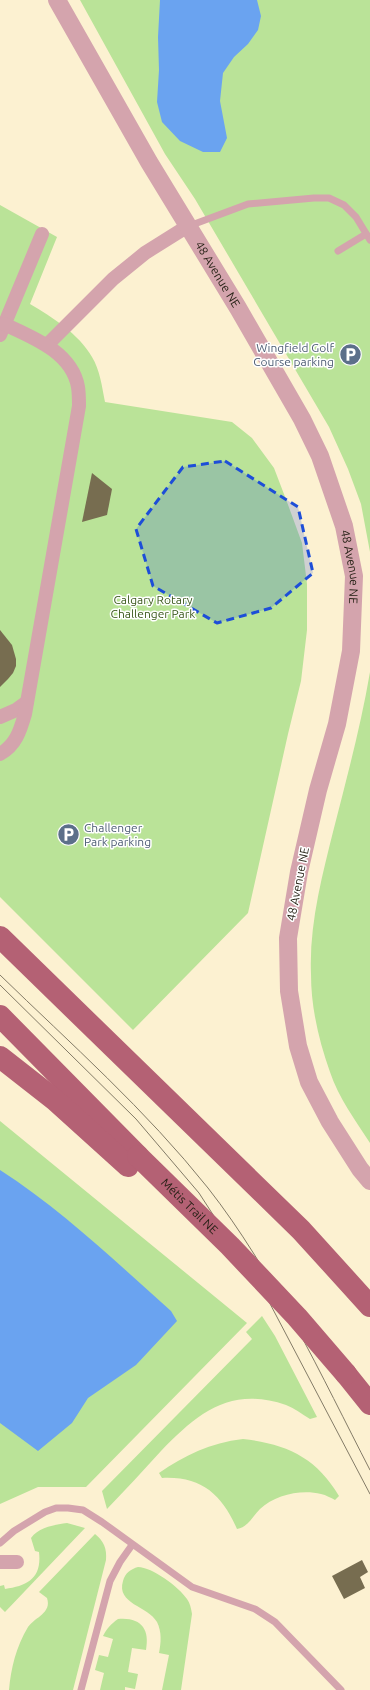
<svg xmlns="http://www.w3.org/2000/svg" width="370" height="1690" font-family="Ubuntu,sans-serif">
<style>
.green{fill:#bae398}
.water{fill:#6aa3f0}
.building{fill:#776d50}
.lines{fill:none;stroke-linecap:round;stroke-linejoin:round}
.service{stroke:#d4a4ad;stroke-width:7}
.minor{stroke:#d4a4ad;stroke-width:14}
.tertiary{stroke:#d4a4ad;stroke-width:18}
.primary{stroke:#b46174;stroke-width:22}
.tram{stroke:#837b67;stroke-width:1}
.primary-bridge{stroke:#b46174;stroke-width:22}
.marked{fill:#1d4ed8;fill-opacity:0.2;stroke:#1d4ed8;stroke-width:3;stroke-dasharray:8 5;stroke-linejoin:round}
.labels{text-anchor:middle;stroke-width:3;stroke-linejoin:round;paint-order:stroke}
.street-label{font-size:12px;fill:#231f13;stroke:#fff}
.service-label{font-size:12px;fill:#4e5e75;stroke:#fff;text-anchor:end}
.park-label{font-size:12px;fill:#3a581b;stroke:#fff}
</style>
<rect width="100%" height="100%" fill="#fcf1d1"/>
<!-- green -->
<g class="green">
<polygon points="80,0 370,0 370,552 361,504 348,469 329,427 195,199 165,154"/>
<path d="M0,205L57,237L30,304C52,317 79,334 92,357C100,370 102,387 105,402L232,422L252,438L274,468L287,502L302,543L307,584V630L301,681L288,734L248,913L133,1030L0,897Z"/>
<path d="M370,672V1143C356,1121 338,1097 330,1072C319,1041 311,1008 311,974C309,925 322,876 334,828C347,777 361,725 370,672Z"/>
<polygon points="0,1121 247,1323 86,1487 38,1487 0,1504"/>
<path d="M262,1316L275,1336L317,1417L310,1419C302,1414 294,1408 286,1405C230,1386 198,1413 161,1451C143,1471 125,1490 107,1509L102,1491L252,1339L246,1332Z"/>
<path d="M243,1439C286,1444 316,1457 339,1496L335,1500C331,1498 326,1495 321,1494C301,1489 275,1495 260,1509C252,1517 248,1527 237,1529C222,1495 202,1476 162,1478L159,1473C185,1455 210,1443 243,1439Z"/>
<path d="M67,1523L85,1528L5,1612L0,1607V1586L4,1585L5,1589C28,1586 42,1578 39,1552L35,1551L31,1538C39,1527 54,1525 67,1523Z"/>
<path d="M95,1534C104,1541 107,1549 106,1560L73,1690H9C11,1668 16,1647 28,1627C35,1617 52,1613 47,1598L39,1592Z"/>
<path d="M138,1567C152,1567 179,1587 187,1599C190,1603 191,1608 192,1614L181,1690H162L169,1655L159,1653C161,1643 162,1632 157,1622C148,1606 116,1604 123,1581C125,1573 131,1569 138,1567Z"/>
<path d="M118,1619C141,1617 150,1629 146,1650L132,1648L128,1672L138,1674L135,1689L125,1687V1690H100L104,1673L95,1670L99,1655L108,1657L113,1639L103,1636C107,1628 111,1624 118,1619Z"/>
</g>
<!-- water -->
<g class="water">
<polygon points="160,0 257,0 261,16 258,30 248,44 234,57 223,73 220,101 227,138 220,152 203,152 180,141 162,122 157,102 159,70 158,37"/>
<path d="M0,1170C62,1210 116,1262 171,1311L177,1321L136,1365L88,1398L72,1423L38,1451L0,1423Z"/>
</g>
<!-- building -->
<g class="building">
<polygon points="92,473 112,489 107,515 82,522"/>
<polygon points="0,630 12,645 16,659 16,666 13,673 8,679 0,687"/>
<polygon points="362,1560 368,1572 360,1577 365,1588 344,1599 332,1576"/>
</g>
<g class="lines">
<!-- service -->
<g class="service">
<polyline points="189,226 248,204 314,198 329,198 344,205 356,217 370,240"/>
<polyline points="338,251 366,234"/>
<polyline points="0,1543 14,1531 45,1512 56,1508 68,1508 83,1510 102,1522 192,1587 255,1609 275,1622 341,1690"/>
<polyline points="81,1690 110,1581 120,1562 132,1545"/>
</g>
<!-- minor -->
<g class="minor">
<polyline points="0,335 42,234"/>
<polyline points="47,345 113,279 145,253 188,226"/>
<polyline points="0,717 16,710 27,702"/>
<path d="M0,754C16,745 20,731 25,714L79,406C79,400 79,393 78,387C72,352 32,337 4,324"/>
<polyline points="0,1562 17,1562"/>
</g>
<!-- tertiary -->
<path class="tertiary" id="s1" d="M57,0L149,162L238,308L302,419L320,456L344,526L354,576L351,651L337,724L318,790L299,872L288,938L289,991L298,1046L309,1082L330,1122L360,1169L370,1181"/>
<!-- primary -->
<g class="primary">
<polyline points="0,937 301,1230 370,1306"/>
<polyline points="0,1016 138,1156"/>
<polyline points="0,1057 55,1100 128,1166"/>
<polyline points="346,1374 370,1404"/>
</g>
<!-- tram -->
<g class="tram">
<path d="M0,975C71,1044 146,1110 208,1188C273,1271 322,1377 370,1470"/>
<polyline points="0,985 136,1119 199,1193 267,1298 370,1494"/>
</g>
<!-- primary-bridge -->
<path class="primary-bridge" id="s2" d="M138,1156L230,1246L297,1317L346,1374"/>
</g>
<!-- marked area -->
<path class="marked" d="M225,461L298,507L313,573L271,608L217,623L153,586L136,529L183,467Z"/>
<!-- icons -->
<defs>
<symbol id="parking-disc" viewBox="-11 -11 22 22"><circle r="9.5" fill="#5c6f8a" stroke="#fff"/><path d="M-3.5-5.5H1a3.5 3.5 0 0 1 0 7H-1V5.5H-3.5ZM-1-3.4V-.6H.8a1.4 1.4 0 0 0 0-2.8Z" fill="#fff"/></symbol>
</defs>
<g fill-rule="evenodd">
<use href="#parking-disc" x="338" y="342" width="25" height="25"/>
<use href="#parking-disc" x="56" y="822" width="25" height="25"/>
</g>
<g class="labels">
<!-- street labels -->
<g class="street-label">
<text dy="4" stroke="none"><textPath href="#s1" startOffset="318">48 Avenue NE</textPath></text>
<text dy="4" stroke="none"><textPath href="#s1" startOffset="642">48 Avenue NE</textPath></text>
<text transform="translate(298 884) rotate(-79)" y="4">48 Avenue NE</text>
<text dy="4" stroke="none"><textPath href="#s2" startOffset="72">Métis Trail NE</textPath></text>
</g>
<!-- service labels -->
<g class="service-label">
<text x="334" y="352">Wingfield Golf<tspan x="334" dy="14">Course parking</tspan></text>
<text x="84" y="832" text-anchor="start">Challenger<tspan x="84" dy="14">Park parking</tspan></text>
</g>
<!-- park labels -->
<g class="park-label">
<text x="153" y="604">Calgary Rotary<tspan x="153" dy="14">Challenger Park</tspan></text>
</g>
</g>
</svg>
